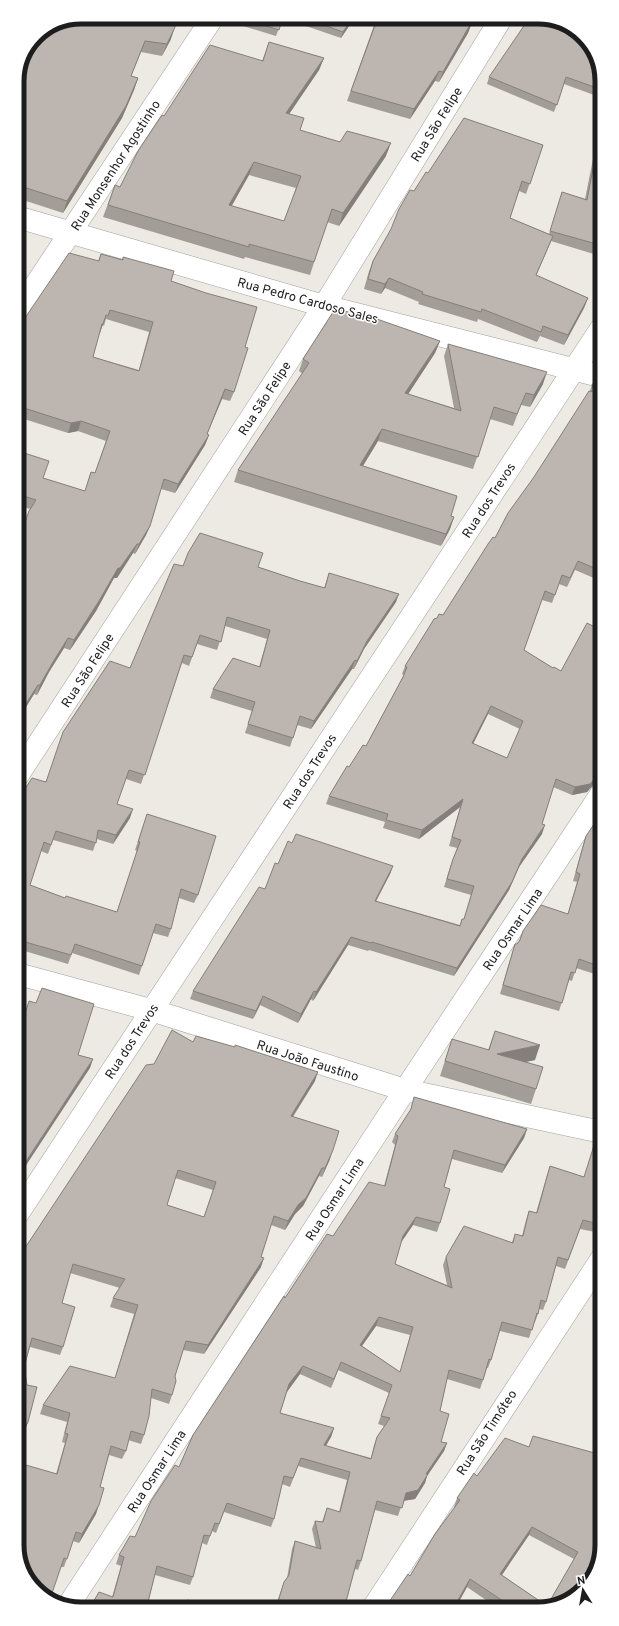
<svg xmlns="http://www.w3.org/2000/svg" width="619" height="1626" font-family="Overpass,sans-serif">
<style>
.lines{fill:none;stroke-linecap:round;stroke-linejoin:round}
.minor-casing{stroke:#a1a1a1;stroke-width:23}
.minor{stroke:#fff;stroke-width:22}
.wall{fill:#a39d97;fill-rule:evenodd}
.shaded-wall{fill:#847f7b}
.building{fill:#bdb6b0;stroke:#847f7b;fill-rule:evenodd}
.labels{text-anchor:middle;stroke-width:3;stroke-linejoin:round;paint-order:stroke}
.street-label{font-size:13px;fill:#1d1d1d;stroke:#fff}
.rim{fill:none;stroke:#1d1d1d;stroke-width:5}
</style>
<rect width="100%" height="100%" fill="#edeae3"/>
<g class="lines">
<defs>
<g id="minor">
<polyline points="17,217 324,306 600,376"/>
<polyline points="17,313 213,17"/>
<polyline points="18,775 324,306 502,17"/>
<polyline points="18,974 151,1010 405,1090 601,1132"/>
<polyline points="19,1212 600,330"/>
<polyline points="68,1606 405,1090 601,794"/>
<polyline points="373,1608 602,1258"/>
</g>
</defs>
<!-- minor casing -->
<use href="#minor" class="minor-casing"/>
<!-- minor -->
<use href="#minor" class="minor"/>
</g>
<!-- wall -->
<g class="wall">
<polygon points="179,17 189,17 188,20"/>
<polygon points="231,17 355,17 341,38 297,23 296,25 282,20 276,36 230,22"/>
<polygon points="377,17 474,17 468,33 439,82 435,81 410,119 347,101"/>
<polygon points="171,39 162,56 141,52 131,76 138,78 134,90 122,118 63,213 17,198 17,77 39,44"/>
<path d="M269,42L324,58L319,70L289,114L300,130L386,156L339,226L327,222L310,275L245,257L244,259L103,217L115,185L120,187L164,116L262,61ZM249,175L296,188L284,221L231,206Z"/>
<polygon points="489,77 600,78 594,95 564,84 554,112 487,84"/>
<polygon points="600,124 600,254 597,253 597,255 551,241 536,275 588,298 584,308 564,345 540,336 537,342 478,319 477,322 418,304 419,302 385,288 381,294 364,289 369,271 373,261 414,191 428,173 543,145 526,194 519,191 510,218 549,234 562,192 585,199"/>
<path d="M101,254L122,260L123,257L171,281L245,347L234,392L230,401L222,399L207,434L209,435L205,445L175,493L161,489L150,526L146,535L135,554L133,553L117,578H114L96,611L70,650L64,648L49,672L37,695L34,694L18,720V541L30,509L18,505V451L43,478L85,491L91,472L95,473L106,441L78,431L68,433L21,418L20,420L18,419L17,330L98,261ZM106,319L149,332L139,370L93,357L99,333L103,325L104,326Z"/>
<polygon points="440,341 435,353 408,394 454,408 444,356 448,344 543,384 530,407 521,405 513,426 490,419 473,469 378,441 363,466 451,516 454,517 450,529 441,546 234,482 238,470 303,374 299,371 303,359"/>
<path d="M592,384L600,386L601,581L575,570L567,587L559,584L552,603L542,600L524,650L553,668L561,671L595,627L601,617V755L597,761L601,764V782L595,783L587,792L572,795L553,787L542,824V834L519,867L509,890L454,976L369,950L368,951L348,945L313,1001L311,999L298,1023L260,1005L253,1019L190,999L193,991L265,889L278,864L292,843L393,866L390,874L376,901L460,925L462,919H464L471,895L444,887L450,867L457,848L449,846L460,807L419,839L383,828L385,822L326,804L329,796L349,767L366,746L404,675L402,674L405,666L437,618L443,615L495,538L590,391ZM488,714L520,729L507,758L473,744Z"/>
<polygon points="183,566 258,567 300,581 324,588 329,573 396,602 364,649 354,669 352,669 311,729 297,725 290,747 245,733 252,711 210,698 213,689 259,667 267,639 225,626 217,650 197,644 189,666 182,663 141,784 126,779 117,804 130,818 113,844 97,839 93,851 53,840 48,854 41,851 30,885 65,898 117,912 137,851 135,850 147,814 198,895 194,903 179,898 171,929 168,937 153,933 139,975 72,953 68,964 18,949 18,800 45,782 130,668"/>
<polygon points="601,814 601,976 576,968 572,981 569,980 559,1011 500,994 512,953 515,944 517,944 519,941 523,931 568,913 577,882 573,881 583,845 586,836"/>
<polygon points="495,1031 535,1060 525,1062 536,1089 531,1104 440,1076 452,1039 488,1050"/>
<path d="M193,1042L315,1081L293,1117L330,1159L322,1177L319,1176L303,1206L295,1214L285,1230L271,1225L261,1257V1267L204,1354L183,1350L175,1376L172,1395L169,1404L151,1398L144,1435L141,1444L128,1440L126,1451L122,1459L109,1455L100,1487L96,1514L79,1543L73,1541L64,1567H61L56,1474L65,1443L62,1442L67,1422L40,1414L43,1405L115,1378L134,1314L110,1307L113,1298L120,1288L70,1273L62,1303L63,1347L60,1355L30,1347L24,1367L28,1422L25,1430L19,1257L154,1064ZM175,1178L213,1190L204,1217L167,1205Z"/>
<path d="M414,1097L527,1129L524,1138L502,1173L452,1159L444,1187L440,1223L437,1232L413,1225L401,1242L395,1264L447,1285L443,1265L446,1257L512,1242L515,1234L522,1236L526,1220L529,1211L536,1213L547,1175L550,1166L584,1177L595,1142L601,1214L595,1232L580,1229L565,1269L556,1266L546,1302L543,1310L539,1309L538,1314L535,1322H534L529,1338L500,1331L491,1360L488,1368H487L480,1389L447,1379L440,1411L441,1442L447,1443L444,1451L427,1476L425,1483L415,1499L403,1501L398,1516L375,1510L361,1561L358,1570L355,1569L347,1598L343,1608H275L284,1582L287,1578L292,1549L295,1541L316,1548L312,1529L315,1521L322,1522L327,1508L339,1512L347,1480L298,1466L290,1487L282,1484L274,1519L271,1527L224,1512L216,1533L212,1531L207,1545L202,1543L193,1577L190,1585L155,1575L147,1606L112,1597L121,1566L116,1564L119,1555L135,1537L179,1467L285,1298L333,1236L384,1186L395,1145L392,1142L395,1134L410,1111ZM376,1326L410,1335L400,1372L362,1346ZM338,1370L389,1393L378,1424L384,1426L377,1437L374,1445L371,1458L326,1446L331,1437L334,1428L280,1413L287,1392L300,1374L331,1388Z"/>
<path d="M529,1447L602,1545L555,1607H496L467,1587L456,1607L385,1608L410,1576L455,1507H454L457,1498L477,1476ZM529,1535L574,1559L547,1606L502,1575Z"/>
<polygon points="187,1600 217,1608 184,1608"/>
</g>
<!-- shaded-wall -->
<g class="shaded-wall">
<polygon points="353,17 355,17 341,38 343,32"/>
<polygon points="474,17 468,33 439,82 443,72"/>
<polygon points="175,27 171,39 162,56 167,44"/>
<polygon points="324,58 319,70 281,126 286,113"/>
<polygon points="439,71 435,81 410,119 414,109"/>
<polygon points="138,78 134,90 122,118 63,213 67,201"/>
<polygon points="391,143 386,156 339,226 343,213"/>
<polygon points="254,162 249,175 225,218 229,205"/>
<polygon points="553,236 549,246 532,285 536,275"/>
<polygon points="389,278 385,288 381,294 385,284"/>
<polygon points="588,298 584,308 564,345 568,335"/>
<polygon points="102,324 103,324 100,333 99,333"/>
<polygon points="440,341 435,353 401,405 405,393"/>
<polygon points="547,372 543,384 530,407 534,395"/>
<polygon points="225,389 222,399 203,444"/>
<polygon points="81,421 78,431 68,433 71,423"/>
<polygon points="382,429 378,441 356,477 360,465"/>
<polygon points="209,435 205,445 175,493 178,484"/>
<polygon points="454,517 450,529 441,546 446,534"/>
<polygon points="150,526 146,535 135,554 139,544"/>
<polygon points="137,544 133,553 117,578 114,578 96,611 70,650 74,640 118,568"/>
<polygon points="399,594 396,602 364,649 354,669 357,661 367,641"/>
<polygon points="68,638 64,648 49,672 37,695 40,685 53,662"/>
<polygon points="355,660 352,669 311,729 314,721"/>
<polygon points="38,685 34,694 18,720 18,716"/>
<polygon points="491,706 488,714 469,752 472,743"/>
<polygon points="601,752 601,755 593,769 596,760"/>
<polygon points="601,774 601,782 595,783 587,792 572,795 575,787 598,775"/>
<polygon points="463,799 460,807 419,839 422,830"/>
<polygon points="133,809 130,818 113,844 116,835"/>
<polygon points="545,825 542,834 519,867 509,890 454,976 457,968 522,859"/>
<polygon points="393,866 390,874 372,909 375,901"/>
<polygon points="351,937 348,945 313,1001 316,992"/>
<polygon points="314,991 311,999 298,1023 301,1014"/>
<polygon points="263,996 260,1005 253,1019 256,1011"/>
<polygon points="540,1045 535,1060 492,1069 497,1054"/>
<polygon points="93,1059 90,1068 19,1176 19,1172"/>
<polygon points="318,1072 315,1081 287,1125 291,1116"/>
<polygon points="527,1129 524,1138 502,1173 505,1165"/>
<polygon points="333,1150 330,1159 322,1177 325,1168"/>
<polygon points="322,1168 319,1176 303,1206 295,1214 285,1230 288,1221"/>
<polygon points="416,1217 413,1225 400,1244 403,1236"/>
<polygon points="264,1258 261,1267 204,1354 208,1345"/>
<polygon points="379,1317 376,1326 357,1353 360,1345"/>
<polygon points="341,1362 338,1370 331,1388 334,1379"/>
<polygon points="303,1366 300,1374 286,1393 289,1384"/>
<polygon points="28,1422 25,1430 19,1439 19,1436"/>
<polygon points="334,1428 331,1437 321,1453 324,1445"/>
<polygon points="447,1443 444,1451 427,1476 425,1483 415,1499 402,1501 406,1493 426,1474"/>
<polygon points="99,1505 96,1514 79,1543 82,1534"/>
<polygon points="532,1527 529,1535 497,1582 500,1574"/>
<polygon points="470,1579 467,1587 456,1607 454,1607"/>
<polygon points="347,1598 343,1608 341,1608"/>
</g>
<!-- building -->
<g class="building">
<polygon points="81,17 178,17 175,27 167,44 145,41 131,76 138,78 126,106 67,201 17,185 17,77 33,42 39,44 47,31"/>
<polygon points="238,17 283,17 279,30"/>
<polygon points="301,17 353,17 343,32"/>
<polygon points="378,17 474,17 471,23 443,72 439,71 414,109 351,91"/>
<polygon points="530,17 542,17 580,33 600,64 600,78 597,88 566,77 557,105 489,77"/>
<path d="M269,42L324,58L286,113L304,118L300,130L340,142L347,131L391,143L343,213L332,209L314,262L249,244V247L108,205L115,185L120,187L138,151L162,115L164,116L210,45L263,61ZM254,162L301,176L284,221L229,205Z"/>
<polygon points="464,118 543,145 530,184 522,181 510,218 553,236 536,275 588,298 568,335 543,326 541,332 482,309 481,312 422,294 423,292 389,278 385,284 368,279 373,261 391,229 399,209 410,190 414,191 426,172 428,173"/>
<polygon points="600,132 600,245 550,231 562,192 587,200"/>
<path d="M69,253L99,261L101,254L123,260V257L174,271L171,281L206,293L257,307L245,347L248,348L234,392L225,389L207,434L209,435L178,484L164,479L150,526L139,544H137L120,568H118L99,601L74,640L68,638L53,662L40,685H38L18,716V542L29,511L36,500L18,494V451L49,461L43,478L85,491L91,472L95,473L110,431L81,421L71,423L24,408V410L19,409L18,414L17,330L29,312ZM110,310L153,322L139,371L93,357L102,324H103L106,315L108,316Z"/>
<polygon points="335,309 374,318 440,341 405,393 461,411 448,344 547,372 534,395 526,393 517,414 494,407 478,457 382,429 360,465 457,496 451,516 454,517 446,534 238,470 309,363 303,359"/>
<path d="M592,384L600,386L601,571L578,561L570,578L562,575L555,595L545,591L524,650L553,668L554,667L561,671L587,623L595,627L601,617V752L596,760L601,764V774L598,775L590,784L575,787L556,779L542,824L545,825L522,859L512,882L457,968L372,942L371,943L351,937L316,992L314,991L301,1014L263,996L256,1011L193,991L259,887L265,889L275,863L278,864L288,841L292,843L296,834L393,866L375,901L460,926L462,919H464L474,886L447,879L453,859L461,840L452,837L463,799L422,830L386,820L388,814L329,796L347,766L349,767L363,745L366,746L403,677L407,667L405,666L434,619L437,618L439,614L443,615L488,544L493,537L495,538L508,513L534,477L589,391L594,392ZM491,706L523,721L507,758L472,743Z"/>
<polygon points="200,533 263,553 258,567 300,581 325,588 329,573 399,594 367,641 357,661 355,660 314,721 300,716 293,738 248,724 255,702 213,689 233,658 260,667 270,630 227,617 221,642 200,635 192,657 184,655 145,775 129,770 117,804 133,809 116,835 98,830 96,843 56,831 51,845 44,842 30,885 65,898 66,896 117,912 140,842 138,842 147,814 216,836 198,895 181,889 171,929 156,924 142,966 75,944 71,955 18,940 18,800 32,778 46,782 63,732 110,661 130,668 174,564 183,566 188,553"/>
<polygon points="601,814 601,967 579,959 575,973 571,972 562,1003 503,985 515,944 517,944 520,940 523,931 541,905 568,914 580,874 576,872 586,836"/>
<polygon points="42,988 94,1004 78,1055 93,1059 19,1172 18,1023 22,1024 29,1001 36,1003"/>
<path d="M172,1030L193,1042L196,1036L235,1047V1045L318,1072L291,1116L339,1131L333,1150L325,1168H322L306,1198L298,1205L288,1221L274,1216L261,1257L264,1258L208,1345L186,1341L175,1376L176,1381L172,1395L152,1389L149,1416L144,1435L131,1431L126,1451L111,1446L100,1487L104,1488L99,1505L82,1534L76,1532L67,1559L64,1558L50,1599L42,1596L19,1562V1463L57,1474L68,1434L65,1433L70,1413L43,1405L70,1366L115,1378L138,1305L113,1298L125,1279L73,1264L62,1303L75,1307L63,1347L32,1338L24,1367L27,1385L37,1387L28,1422L19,1436V1257L146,1065L154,1064ZM178,1170L216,1182L204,1217L167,1205Z"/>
<polygon points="495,1031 540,1045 497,1054 543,1067 536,1089 445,1061 452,1039 489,1050"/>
<path d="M414,1097L527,1129L505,1165L454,1150L444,1187L450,1189L440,1223L416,1217L403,1236L395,1264L452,1288L446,1257L464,1226L513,1243L515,1234L523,1236L529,1211L537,1213L550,1166L584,1177L595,1142L601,1144V1214L598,1224L583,1220L568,1260L558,1257L546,1302L541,1300L538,1314L537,1313L532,1330L502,1322L491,1360L489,1359L483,1380L449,1370L440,1411L449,1414L441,1442L447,1443L426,1474H428L418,1490L406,1493L402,1508L377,1501L361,1561L357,1560L347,1598L341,1608H276L284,1582L289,1575L295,1541L321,1549L315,1521L323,1522L327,1508L340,1512L350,1472L301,1458L293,1478L284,1476L274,1519L227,1503L219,1524L215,1523L210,1536L204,1535L193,1577L157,1566L147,1606L156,1608L89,1609L99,1592L113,1597L124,1557L119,1555L130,1536L135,1537L151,1501L175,1465L179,1467L193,1435L284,1296L285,1298L327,1234L333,1236L369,1182L385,1186L398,1136L395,1134L411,1109ZM379,1317L413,1327L400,1372L360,1345ZM341,1362L392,1385L381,1416L390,1418L377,1437L371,1459L324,1445L334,1428L280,1413L289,1384L303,1366L334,1379Z"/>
<path d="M533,1436L602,1455V1545L589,1584L555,1607H499L503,1601L470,1579L454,1607L385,1608L408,1574L410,1576L435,1534L460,1500L457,1498L474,1473L477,1476L505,1438L529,1447ZM532,1527L578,1552L547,1606L500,1574Z"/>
<polygon points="187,1600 217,1608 187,1608"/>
</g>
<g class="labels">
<!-- street labels -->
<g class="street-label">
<text transform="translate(436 124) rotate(-58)" y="5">Rua São Felipe</text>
<text transform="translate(115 165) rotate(-57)" y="5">Rua Monsenhor Agostinho</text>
<text transform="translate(308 300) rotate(15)" y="5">Rua Pedro Cardoso Sales</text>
<text transform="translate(264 398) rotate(-57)" y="5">Rua São Felipe</text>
<text transform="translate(488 500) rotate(-57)" y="5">Rua dos Trevos</text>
<text transform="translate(87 670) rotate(-57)" y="5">Rua São Felipe</text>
<text transform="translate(309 771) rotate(-57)" y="5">Rua dos Trevos</text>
<text transform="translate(512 929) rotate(-56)" y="5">Rua Osmar Lima</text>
<text transform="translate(131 1041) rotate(-57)" y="5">Rua dos Trevos</text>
<text transform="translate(308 1060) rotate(18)" y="5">Rua João Faustino</text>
<text transform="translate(334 1199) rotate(-57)" y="5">Rua Osmar Lima</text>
<text transform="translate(486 1432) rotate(-57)" y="5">Rua São Timóteo</text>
<text transform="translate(156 1471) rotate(-57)" y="5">Rua Osmar Lima</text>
</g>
</g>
<!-- crop -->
<path d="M0 0H619V1626H0ZM81 24H538A57 57 0 0 1 595 81V1545A57 57 0 0 1 538 1602H81A57 57 0 0 1 24 1545V81A57 57 0 0 1 81 24Z" fill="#fff" fill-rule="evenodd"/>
<path class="rim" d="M81 24H538A57 57 0 0 1 595 81V1545A57 57 0 0 1 538 1602H81A57 57 0 0 1 24 1545V81A57 57 0 0 1 81 24Z"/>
<!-- north arrow -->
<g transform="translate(583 1590) rotate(349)" stroke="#ffffff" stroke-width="3" paint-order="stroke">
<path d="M0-3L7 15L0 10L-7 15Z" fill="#1d1d1d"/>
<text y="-6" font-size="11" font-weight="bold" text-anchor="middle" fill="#1d1d1d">N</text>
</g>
</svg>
